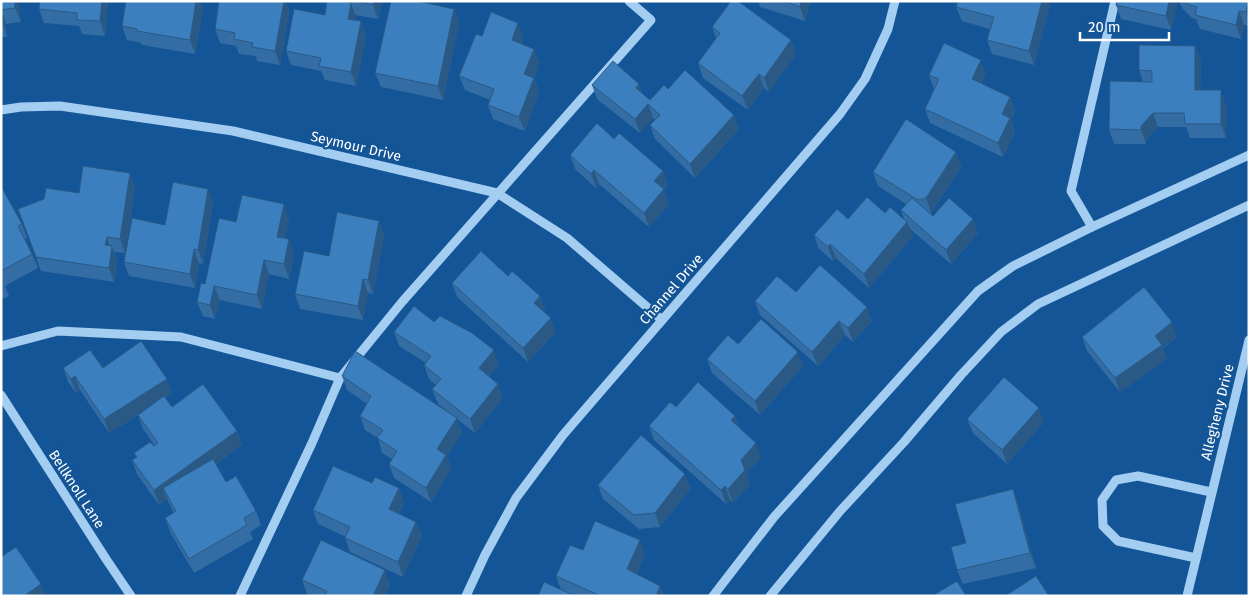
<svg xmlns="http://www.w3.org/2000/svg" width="1250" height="597" font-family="'Fira Sans',sans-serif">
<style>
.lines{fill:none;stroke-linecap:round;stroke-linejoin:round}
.minor{stroke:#a4cdf2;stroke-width:9}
.wall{fill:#346da3}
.shaded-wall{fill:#2a5985}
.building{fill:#3c7fbe;stroke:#2a5985}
.labels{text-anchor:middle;stroke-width:4.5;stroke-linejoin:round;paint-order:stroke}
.street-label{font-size:14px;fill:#fff;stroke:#135596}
</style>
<rect width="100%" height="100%" fill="#135596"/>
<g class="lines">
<!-- minor -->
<g class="minor">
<polyline points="1115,1 1071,191 1092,227 1249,155"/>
<polyline points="1,110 21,107 60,106 233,131 497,193 567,238 662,320"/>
<polyline points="1,346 58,331 181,337 340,378"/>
<polyline points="1,395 106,559 131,596"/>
<polyline points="1196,558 1118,541 1103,526 1102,500 1116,480 1138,476 1211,492"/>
<polyline points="240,596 312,443 340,378 402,302 651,20 629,1"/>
<polyline points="466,596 485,555 516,498 563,435 840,114 865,79 888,29 895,1"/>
<polyline points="713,596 774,517 978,291 1013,266 1092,227"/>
<polyline points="770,596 841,510 904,442 961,375 1001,332 1038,304 1249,205"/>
<polyline points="1187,596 1249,340"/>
</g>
</g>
<!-- wall -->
<g class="wall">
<polygon points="1,1 18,1 21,22 6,24 7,37 1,37"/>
<polygon points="40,1 108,1 105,36 82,34 79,26 44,23 39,9"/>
<polygon points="126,1 200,1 203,9 195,54 142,45 141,43 127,40 122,26"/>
<polygon points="219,1 286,1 289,12 280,65 257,61 256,56 239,54 236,46 220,43 215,29"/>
<polygon points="346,1 382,1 378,19 355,15 356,17 355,20 361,21 366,36 356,86 325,80 321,71 291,65 286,51 325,15"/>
<polygon points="758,1 811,1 805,21 760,7"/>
<polygon points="958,1 1051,1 1034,65 992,54 987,40 990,29 962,21 956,7"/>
<polygon points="1117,1 1177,1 1177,3 1171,30 1121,19 1116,5"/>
<polygon points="1179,1 1249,1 1249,26 1244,25 1241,39 1200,29 1196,19 1192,18 1182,8"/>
<polygon points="454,9 459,23 443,100 381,87 375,73"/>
<polygon points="518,23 523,37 521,44 534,49 539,63 534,78 539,92 525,131 493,119 488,105 490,100 465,90 459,76 482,36"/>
<polygon points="712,27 791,40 796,54 769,92 764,88 748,110 703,78 698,63 716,38"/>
<polygon points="1195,46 1201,60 1200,90 1226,105 1226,138 1190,138 1186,127 1158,127 1146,140 1146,144 1114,144 1109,129 1143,82 1139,70"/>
<polygon points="986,74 981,84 1010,97 1015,111 1011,120 1015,132 1003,157 930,123 925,109 934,89 929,75"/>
<polygon points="639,84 642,94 650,100 668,89 734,115 739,129 695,178 655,139 650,125 655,120 653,118 640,133 597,99 592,85"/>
<polygon points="614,139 663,171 668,185 664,190 669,204 649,227 599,184 596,188 575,169 570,155"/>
<polygon points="962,166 931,213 930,213 933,216 978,233 951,264 909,228 913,236 869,288 836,258 833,261 819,249 814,235 848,219 885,213 904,219 901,210 906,204 878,186 873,172"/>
<polygon points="1,186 22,224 27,238 25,239 32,254 38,268 5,286 9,296 1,300"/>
<polygon points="135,187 125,253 165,225 208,189 213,203 203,264 199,263 195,288 129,276 124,262 125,253 114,252 117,261 114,282 41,271 18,209 79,193"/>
<polygon points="289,218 285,238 289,239 294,254 289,279 269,274 262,309 220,300 215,319 203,316 197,302 236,222"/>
<polygon points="379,221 384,235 373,294 368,293 363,320 300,309 295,294"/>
<polygon points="508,276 540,296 545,310 544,311 556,332 528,362 457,297 452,283"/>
<polygon points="796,292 872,321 853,342 845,335 818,366 760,315 755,301"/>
<polygon points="434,322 499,364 489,376 503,398 475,433 457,419 462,433 447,456 451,469 431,502 394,478 389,464 392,459 382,453 378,438 365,430 360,416 367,404 347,390 342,376 456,418 438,404 432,389 436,385 429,379 424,365 426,363 399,346 394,332"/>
<polygon points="1082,337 1177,337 1163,348 1167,359 1120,392 1087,351"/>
<polygon points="738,344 803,366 760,415 712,373 707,359"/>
<polygon points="63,368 103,368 172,393 165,398 172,407 237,431 242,445 216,464 226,482 256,511 261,525 250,532 253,539 194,573 170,532 165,518 174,513 167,499 159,505 137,474 132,460 136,457 134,453 155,446 143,429 138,415 109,433 80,390 76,393 68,382"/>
<polygon points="676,407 735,416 739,427 761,457 747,473 750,484 733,503 730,500 726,504 654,440 649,426"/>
<polygon points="967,419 1044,422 1007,464 973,433"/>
<polygon points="372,483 399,488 404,503 399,514 416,522 422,536 403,577 350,552 345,538 346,537 318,524 313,510"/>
<polygon points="598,485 691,488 660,527 639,529 603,499"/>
<polygon points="1013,489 1018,503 1036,568 963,584 957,570 966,543"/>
<polygon points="583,550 645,554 637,574 660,586 664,596 538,596 561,590 556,576"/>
<polygon points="302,580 390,584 385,596 312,596 307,594"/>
</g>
<!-- shaded-wall -->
<g class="shaded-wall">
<polygon points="15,1 18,1 21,22 15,8"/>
<polygon points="102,1 108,1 105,36 100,21"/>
<polygon points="194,1 200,1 203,9 195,54 190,40"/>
<polygon points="284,1 286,1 289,12 280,65 275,51"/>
<polygon points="374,1 382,1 378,19 373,5"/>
<polygon points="801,1 811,1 805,21 800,7"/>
<polygon points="1042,1 1051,1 1034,65 1029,51"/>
<polygon points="1169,1 1177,1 1177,3 1171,30 1166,16"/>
<polygon points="1248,1 1249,1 1249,20 1246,12"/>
<polygon points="351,3 356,17 353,33 348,19"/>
<polygon points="454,9 459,23 443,100 438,86"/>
<polygon points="1,10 6,24 7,37 2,22"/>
<polygon points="1239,11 1244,25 1241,39 1236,25"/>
<polygon points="361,21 366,36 356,86 351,72"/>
<polygon points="518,23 523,37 517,54 512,40"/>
<polygon points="791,40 796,54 769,92 764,78"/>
<polygon points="1195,46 1201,60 1200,104 1195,90"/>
<polygon points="534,49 539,63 530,88 524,74"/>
<polygon points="981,60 986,74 977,94 972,79"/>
<polygon points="759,74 764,88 748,110 742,96"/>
<polygon points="534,78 539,92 525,131 519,117"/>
<polygon points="639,84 644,99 636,88"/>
<polygon points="1221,90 1226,105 1226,138 1221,124"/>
<polygon points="1010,97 1015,111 1011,120 1015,132 1003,157 998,143 1002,114"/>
<polygon points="648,104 653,118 640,133 635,119"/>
<polygon points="1153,113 1158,127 1146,140 1146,144 1141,130 1141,126"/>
<polygon points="734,115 739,129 695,178 690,164"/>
<polygon points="956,152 962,166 931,213 926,198"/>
<polygon points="594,170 599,184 596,188 591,174"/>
<polygon points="663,171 668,185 664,190 669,204 649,227 644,213 654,181"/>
<polygon points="130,173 135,187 125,253 120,239"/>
<polygon points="208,189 213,203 203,264 198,250"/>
<polygon points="284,204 289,218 282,251 277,237"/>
<polygon points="973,219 978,233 951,264 946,250"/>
<polygon points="379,221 384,235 373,294 368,280"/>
<polygon points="907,222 913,236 869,288 864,274"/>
<polygon points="107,237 111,251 112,246 117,261 114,282 109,268 105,245"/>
<polygon points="289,239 294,254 289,279 284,264"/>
<polygon points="830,244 836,258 833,261 828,247"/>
<polygon points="194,249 199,263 195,288 190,274"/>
<polygon points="264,260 269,274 262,309 257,295"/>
<polygon points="363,279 368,293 363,320 358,306"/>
<polygon points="214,286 220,300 215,319 210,305"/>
<polygon points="540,296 545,310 539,317 534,303"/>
<polygon points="867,307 872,321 853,342 848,328"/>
<polygon points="551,318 556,332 528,362 523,348"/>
<polygon points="839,321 845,335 818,366 812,352"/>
<polygon points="1172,322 1177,337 1163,348 1167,359 1120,392 1115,378 1155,336"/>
<polygon points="494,350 499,364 484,383 479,368"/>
<polygon points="798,352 803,366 760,415 755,401"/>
<polygon points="75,376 80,390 76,393 71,379"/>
<polygon points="167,379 172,393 109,433 104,419"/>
<polygon points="498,384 503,398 475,433 470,419"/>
<polygon points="1039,408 1044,422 1007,464 1002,450"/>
<polygon points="735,416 740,430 731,420"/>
<polygon points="457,418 462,433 447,456 451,469 431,502 426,488 437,449"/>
<polygon points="237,431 242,445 168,498 163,488 167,499 159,505 154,490"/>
<polygon points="756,443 761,457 747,473 750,484 733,503 728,489 741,460"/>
<polygon points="685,474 691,488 660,527 655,513"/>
<polygon points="725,486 730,500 726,504 721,490"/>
<polygon points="399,488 404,503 395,523 389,509"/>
<polygon points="1013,489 1018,503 1036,568 1030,553"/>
<polygon points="416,522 422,536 403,577 398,562"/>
<polygon points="640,540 645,554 633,583 627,569"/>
<polygon points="385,570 390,584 385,596 373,596"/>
<polygon points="41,584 46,596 24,596"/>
<polygon points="660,586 664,596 656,596"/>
</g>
<!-- building -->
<g class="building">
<polygon points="1,1 15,1 15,8 1,10"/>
<polygon points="40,1 102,1 100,21 77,20 77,13 39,9"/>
<polygon points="126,1 196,1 190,40 137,31 137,29 122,26"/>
<polygon points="219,1 284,1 275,51 252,47 253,43 234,39 235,33 215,29"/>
<polygon points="327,1 345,1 351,3 348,19 361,21 351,72 319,66 321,58 286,51 294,9 325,15"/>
<polygon points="355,1 374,1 373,5"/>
<polygon points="391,1 417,1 454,9 438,86 375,73"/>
<polygon points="731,1 738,1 791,40 764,78 759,74 742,96 698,63 720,33 712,27"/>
<polygon points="783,1 801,1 800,7"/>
<polygon points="958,1 1042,1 1029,51 987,40 994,17 956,7"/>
<polygon points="1117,1 1169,1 1166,16 1116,5"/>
<polygon points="1184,1 1248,1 1246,12 1239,11 1236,25 1195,15 1197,7 1187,4"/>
<polygon points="491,12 518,23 512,40 534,49 524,74 534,78 519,117 488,105 494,89 459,76 476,34 482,36"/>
<polygon points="944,43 981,60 972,79 1010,97 1002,114 1010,118 998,143 925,109 939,79 929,75"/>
<polygon points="1139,45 1195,46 1195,90 1221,90 1221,124 1185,124 1184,113 1153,113 1141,126 1141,130 1109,129 1110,81 1152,82 1152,71 1139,70"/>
<polygon points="613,61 639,84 636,88 650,100 664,85 668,89 685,70 734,115 690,164 650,125 660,115 648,104 635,119 592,85"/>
<polygon points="906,119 956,152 926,198 918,200 873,172"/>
<polygon points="597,123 614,139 619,133 663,171 654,181 664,189 644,213 594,170 591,174 570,155"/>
<polygon points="83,166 130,173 120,239 107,237 105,245 112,246 109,268 36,257 18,209 44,199 46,188 79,193"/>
<polygon points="173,182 208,189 198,250 194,249 190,274 124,262 132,218 165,225"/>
<polygon points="1,186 22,224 18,226 32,254 1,271"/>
<polygon points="242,195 284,204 277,237 289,239 284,264 264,260 257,295 214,286 210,305 197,302 201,283 205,284 219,218 236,222"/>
<polygon points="867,197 885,213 890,207 907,222 864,274 830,244 828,247 814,235 837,209 848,219"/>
<polygon points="912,198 933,216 949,198 973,219 946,250 901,210"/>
<polygon points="337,212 379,221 368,280 363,279 358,306 295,294 304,251 329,256"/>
<polygon points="481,251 508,276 512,271 540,296 534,303 551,318 523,348 452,283"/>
<polygon points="820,265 867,307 848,328 839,321 812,352 755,301 777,276 796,292"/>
<polygon points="1144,287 1172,322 1155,336 1162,345 1115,378 1082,337"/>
<polygon points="414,306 434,322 440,316 472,333 494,350 479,368 498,384 470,419 432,389 441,379 424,365 431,356 394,332"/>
<polygon points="761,319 798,352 755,401 707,359 728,335 738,344"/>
<polygon points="141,341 167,379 104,419 75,376 71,379 63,368 90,350 103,368"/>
<polygon points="355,351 457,418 437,449 446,455 426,488 389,464 397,451 377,438 383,430 360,416 371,396 342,376"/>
<polygon points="1004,377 1039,408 1002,450 967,419"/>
<polygon points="698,382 735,416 731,420 756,443 741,460 745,470 728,489 725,486 721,490 649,426 670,402 676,407"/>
<polygon points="203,384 237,431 154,490 132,460 137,457 134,453 150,442 154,446 158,443 138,415 164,396 172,407"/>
<polygon points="641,435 685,474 655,513 634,515 598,485"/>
<polygon points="213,459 226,482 236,476 256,511 244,518 247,525 189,559 165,518 176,511 163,488"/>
<polygon points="333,466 372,483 375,477 399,488 389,509 416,522 398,562 345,538 350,527 313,510"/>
<polygon points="1013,489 1030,553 957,570 951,547 966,543 955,504"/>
<polygon points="595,521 640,540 627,569 660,586 656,596 601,596 556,576 570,545 583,550"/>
<polygon points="321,540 385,570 373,596 325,596 327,591 302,580"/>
<polygon points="16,547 41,584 24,596 1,596 1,557"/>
<polygon points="1036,576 1049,596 1005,596"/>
<polygon points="957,581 966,596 932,596"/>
<polygon points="544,582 575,596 538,596"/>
</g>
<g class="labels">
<!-- street labels -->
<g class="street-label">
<text transform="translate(356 146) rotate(13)" y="5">Seymour Drive</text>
<text transform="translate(671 289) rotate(-49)" y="5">Channel Drive</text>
<text transform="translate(1217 412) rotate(-76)" y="5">Allegheny Drive</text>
<text transform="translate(77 489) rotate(57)" y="5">Bellknoll Lane</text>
</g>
</g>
<!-- border -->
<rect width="1250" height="597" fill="none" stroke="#ffffff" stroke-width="5"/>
<!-- scale -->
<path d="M1080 32v8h89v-8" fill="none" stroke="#ffffff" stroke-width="2.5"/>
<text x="1088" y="32" font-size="15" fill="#ffffff" stroke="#135596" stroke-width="4" paint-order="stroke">20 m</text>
</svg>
